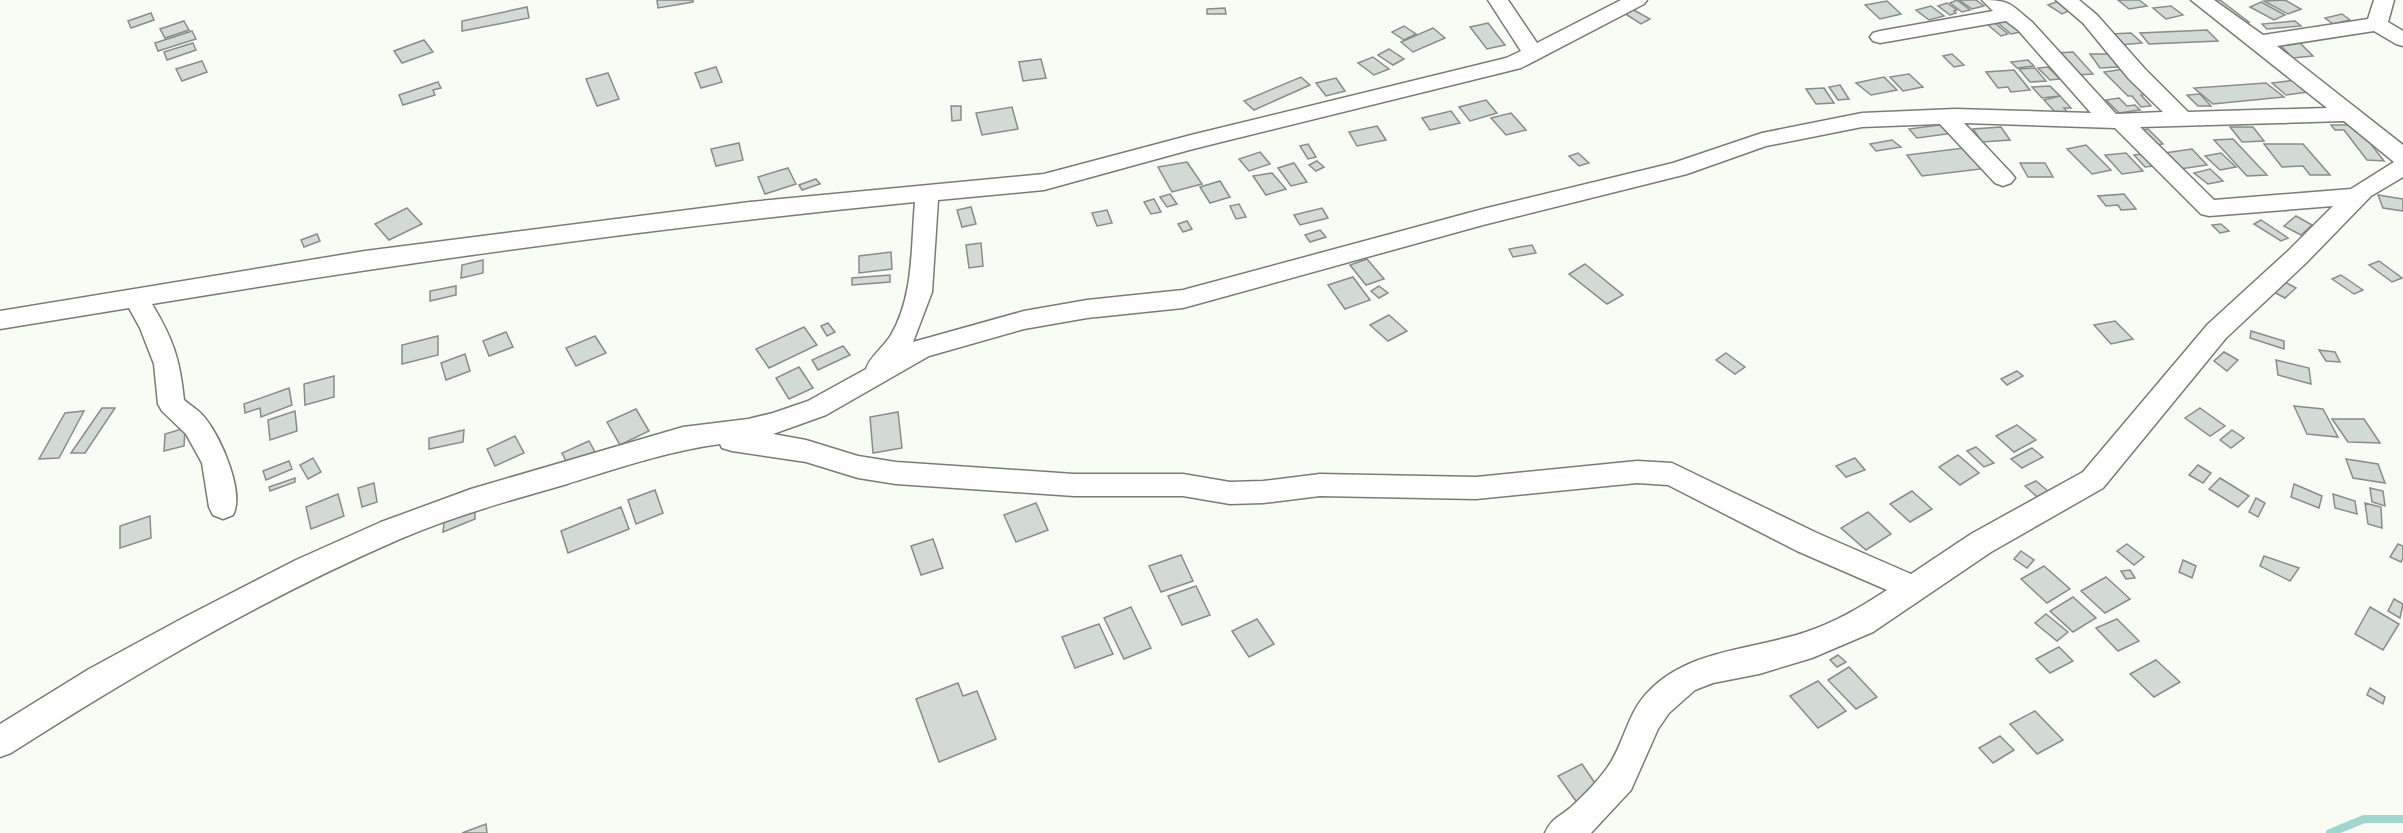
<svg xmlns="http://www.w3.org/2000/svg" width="2403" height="833" font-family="'Source Sans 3',sans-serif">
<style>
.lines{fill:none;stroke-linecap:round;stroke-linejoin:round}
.stream{stroke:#9fd6d0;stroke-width:8}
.building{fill:#d3d9d5;stroke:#878d89;stroke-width:1.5}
.minor-casing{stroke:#797c76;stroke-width:3}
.minor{fill:#fff;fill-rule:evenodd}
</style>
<rect width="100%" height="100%" fill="#f8fcf5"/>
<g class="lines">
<!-- stream -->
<polyline class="stream" points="2330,833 2364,819 2403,819"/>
</g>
<!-- building -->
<g class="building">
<polygon points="657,0 693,0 693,2 658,8"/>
<polygon points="1957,0 1970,10 1962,12 1950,3"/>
<polygon points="1959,0 1976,0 1984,6 1972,9"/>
<polygon points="2118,0 2139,0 2147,6 2129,9"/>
<polygon points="2208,0 2220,0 2249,22 2240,24"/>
<polygon points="2285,0 2301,9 2288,14 2264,1"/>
<polygon points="1887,1 1901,14 1880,19 1865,5"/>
<polygon points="2059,1 2073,9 2062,14 2048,5"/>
<polygon points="2261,2 2285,15 2274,20 2250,7"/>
<polygon points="1947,3 1957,10 1954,11 1956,13 1950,15 1938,6"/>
<polygon points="1931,6 1944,16 1929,20 1916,10"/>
<polygon points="2171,6 2183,15 2166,19 2153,8"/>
<polygon points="527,7 529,18 462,31 462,21"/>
<polygon points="1225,8 1226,14 1207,14 1207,9"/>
<polygon points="1632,9 1650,19 1641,24 1624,13"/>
<polygon points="151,13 154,20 131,28 128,21"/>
<polygon points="2342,14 2350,20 2333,24 2325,18"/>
<polygon points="2011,19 2025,31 2011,34 1997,22"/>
<polygon points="184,21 189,30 165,38 160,29"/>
<polygon points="2295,21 2301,26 2267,29 2262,24"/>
<polygon points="1488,23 1505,45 1487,49 1470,27"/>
<polygon points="1995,23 2008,34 2001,36 1987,24"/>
<polygon points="1404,26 1416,34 1404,40 1392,32"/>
<polygon points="1433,28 1445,38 1413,52 1401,42"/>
<polygon points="2207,30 2218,41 2149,44 2140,33"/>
<polygon points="192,31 196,39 158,51 155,43"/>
<polygon points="2131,33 2142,43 2120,45 2112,34"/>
<polygon points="424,40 433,52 402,63 394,51"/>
<polygon points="2299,42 2313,56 2293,58 2279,44"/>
<polygon points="193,43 196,50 167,60 164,52"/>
<polygon points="1389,49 1404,59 1393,65 1378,55"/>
<polygon points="2073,52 2093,74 2076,75 2057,53"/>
<polygon points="1952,54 1964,65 1954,67 1943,56"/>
<polygon points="2090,54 2110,54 2118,67 2100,68"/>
<polygon points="1373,57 1389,69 1374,75 1358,63"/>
<polygon points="1041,59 1046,78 1023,81 1019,62"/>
<polygon points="2028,60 2034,66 2017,68 2011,62"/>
<polygon points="202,61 207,72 182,81 176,69"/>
<polygon points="716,67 722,82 701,88 695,73"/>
<polygon points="2048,67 2060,79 2050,80 2038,68"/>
<polygon points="2035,68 2046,81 2030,82 2019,69"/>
<polygon points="2124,69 2150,94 2141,95 2151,106 2141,107 2132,96 2128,96 2104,72"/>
<polygon points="2014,70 2030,90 2011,92 2008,87 1998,88 1986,72"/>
<polygon points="608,73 619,99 597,106 586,79"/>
<polygon points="1909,74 1923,87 1903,91 1890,77"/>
<polygon points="1301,77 1310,85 1254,110 1244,101"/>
<polygon points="1884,77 1897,90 1871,95 1856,83"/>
<polygon points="1336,78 1345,91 1326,96 1316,83"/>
<polygon points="2295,80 2308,92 2286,95 2272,83"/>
<polygon points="438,82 441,88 433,90 435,95 403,105 399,95"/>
<polygon points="2266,83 2284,97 2213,104 2194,88"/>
<polygon points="1840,85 1849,99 1838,100 1829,87"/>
<polygon points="2050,86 2060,96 2042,98 2032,87"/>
<polygon points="1824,88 1834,103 1816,104 1806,89"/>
<polygon points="2200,94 2211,106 2198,106 2187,95"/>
<polygon points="2060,96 2071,108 2064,108 2067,112 2055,112 2044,100"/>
<polygon points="2119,98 2127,106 2135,105 2140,110 2119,113 2106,100"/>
<polygon points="1486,100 1497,113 1470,121 1459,107"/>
<polygon points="951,106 961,106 961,120 952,121"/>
<polygon points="1012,107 1018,129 982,135 976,113"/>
<polygon points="1451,111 1460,123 1430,130 1422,118"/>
<polygon points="1511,113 1526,130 1506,135 1491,118"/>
<polygon points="1947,124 1954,133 1917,138 1909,129"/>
<polygon points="2331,125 2356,125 2384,161 2367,160 2344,130 2335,130"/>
<polygon points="1377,126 1386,140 1357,146 1349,132"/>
<polygon points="2001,127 2010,140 1982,142 1973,129"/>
<polygon points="2230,127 2253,127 2264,141 2242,142"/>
<polygon points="2148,129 2163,144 2150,146 2136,131"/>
<polygon points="2233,139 2267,175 2247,176 2214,140"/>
<polygon points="1892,140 1901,147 1876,151 1870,144"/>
<polygon points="739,143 743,160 716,166 711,149"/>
<polygon points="1308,144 1316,157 1308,159 1300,146"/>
<polygon points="2264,144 2303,144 2330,175 2310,175 2303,166 2282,167"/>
<polygon points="2086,145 2111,170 2092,174 2067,149"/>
<polygon points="1972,147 1989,168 1922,176 1907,155"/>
<polygon points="2192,149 2207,165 2180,169 2164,153"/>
<polygon points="1260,152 1270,164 1249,171 1239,159"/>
<polygon points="1578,153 1589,163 1579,166 1569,156"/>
<polygon points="2126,153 2143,171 2122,174 2105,155"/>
<polygon points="2150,153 2161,165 2145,167 2134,155"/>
<polygon points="2221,153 2236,167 2220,170 2205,156"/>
<polygon points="1317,161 1324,167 1316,171 1309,165"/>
<polygon points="1187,162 1202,184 1172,192 1158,167"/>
<polygon points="1294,163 1307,182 1291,186 1278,168"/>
<polygon points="2020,163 2045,163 2053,177 2028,177"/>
<polygon points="788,168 796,184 765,194 758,177"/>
<polygon points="2210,169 2223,181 2208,184 2194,173"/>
<polygon points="1272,173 1286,189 1266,195 1253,176"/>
<polygon points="816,179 820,184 802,190 799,185"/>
<polygon points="1220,181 1230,197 1210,203 1200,187"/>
<polygon points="1170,194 1177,204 1167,207 1160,197"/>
<polygon points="2124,194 2136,209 2121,210 2118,205 2106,206 2098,196"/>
<polygon points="2378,195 2403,199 2403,211 2383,208"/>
<polygon points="1154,199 1161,212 1151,214 1144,202"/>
<polygon points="1239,204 1246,217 1236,219 1230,206"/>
<polygon points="971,207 976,224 962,227 957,210"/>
<polygon points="407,208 422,224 389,240 375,224"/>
<polygon points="1322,208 1328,218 1300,225 1294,215"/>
<polygon points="1107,210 1112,223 1097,226 1092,213"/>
<polygon points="2296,216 2312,225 2301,235 2284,226"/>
<polygon points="2261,220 2288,238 2281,241 2254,224"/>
<polygon points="1187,221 1192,229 1183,232 1178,224"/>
<polygon points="2221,224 2229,231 2220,233 2212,225"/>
<polygon points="1320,230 1326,237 1310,242 1305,235"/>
<polygon points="317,234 320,241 304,247 301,240"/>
<polygon points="981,243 983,266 969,268 966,245"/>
<polygon points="1532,245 1536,253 1513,257 1509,249"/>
<polygon points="891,252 892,269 859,273 859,256"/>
<polygon points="1367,259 1384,279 1366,285 1350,265"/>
<polygon points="483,260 483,273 461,278 462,265"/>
<polygon points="2379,261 2402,278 2392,282 2369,265"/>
<polygon points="1585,264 1623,295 1607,304 1569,274"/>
<polygon points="890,275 890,282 852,285 852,278"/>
<polygon points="2341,275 2363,290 2354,294 2332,279"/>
<polygon points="1353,277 1370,300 1345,309 1328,285"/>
<polygon points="2283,281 2296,288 2285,298 2272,291"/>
<polygon points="456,286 456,295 430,301 430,291"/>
<polygon points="1379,286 1388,293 1379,298 1371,291"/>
<polygon points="1389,315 1407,331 1388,341 1370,325"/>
<polygon points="2115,321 2133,339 2111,344 2094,325"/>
<polygon points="828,323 835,332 827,336 821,326"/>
<polygon points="804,327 817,345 769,368 756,349"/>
<polygon points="2251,331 2284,341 2284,349 2250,338"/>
<polygon points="506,332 513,347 489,356 483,341"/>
<polygon points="438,336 438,355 402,364 402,345"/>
<polygon points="595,336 606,353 576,366 566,348"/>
<polygon points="843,346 850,355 818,370 812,360"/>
<polygon points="2319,350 2335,352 2340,362 2326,361"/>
<polygon points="2224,352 2238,360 2227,371 2214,361"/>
<polygon points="1726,353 1745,367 1735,374 1716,360"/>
<polygon points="465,354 470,371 446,380 441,363"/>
<polygon points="2276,360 2309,368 2311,384 2278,375"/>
<polygon points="799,367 813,388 789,399 776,378"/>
<polygon points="2017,371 2023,376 2007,385 2001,379"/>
<polygon points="334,376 334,397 305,405 304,384"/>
<polygon points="289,388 292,405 261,417 260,408 245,413 244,404"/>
<polygon points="2294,406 2323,409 2338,437 2307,434"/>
<polygon points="102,408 115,408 85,453 71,453"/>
<polygon points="2200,408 2225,426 2210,436 2185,418"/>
<polygon points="636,409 649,431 620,445 607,422"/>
<polygon points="84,411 59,458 39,459 65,413"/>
<polygon points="295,411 297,431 270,440 268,420"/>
<polygon points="898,412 902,448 873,453 870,417"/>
<polygon points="2332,419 2364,419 2380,443 2348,442"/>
<polygon points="2017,425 2036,440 2014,452 1996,436"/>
<polygon points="185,428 184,446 164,451 165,434"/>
<polygon points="464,430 463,442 429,449 429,438"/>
<polygon points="2232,430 2244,438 2231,448 2220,440"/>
<polygon points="515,436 524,453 495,466 487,449"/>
<polygon points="589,441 595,452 568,465 562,453"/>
<polygon points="1976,447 1994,463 1984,467 1967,451"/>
<polygon points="2032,448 2043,457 2022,468 2011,459"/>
<polygon points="1958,455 1979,473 1960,485 1939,467"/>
<polygon points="313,458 321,472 308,479 300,465"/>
<polygon points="1855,458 1865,470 1846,477 1836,466"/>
<polygon points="2346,459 2378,464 2385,483 2353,478"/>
<polygon points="289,461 292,469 266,480 263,471"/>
<polygon points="2198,465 2211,473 2203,483 2189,475"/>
<polygon points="295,478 295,482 270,491 269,487"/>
<polygon points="2220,478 2249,496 2238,507 2209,489"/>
<polygon points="2036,481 2054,496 2043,502 2025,486"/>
<polygon points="374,483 377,502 362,507 358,488"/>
<polygon points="2294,484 2322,496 2319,508 2291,497"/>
<polygon points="2370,488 2383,491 2385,506 2372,502"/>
<polygon points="655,490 663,513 636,524 628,500"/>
<polygon points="1912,491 1932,509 1910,522 1890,504"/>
<polygon points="338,494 344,516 311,529 306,507"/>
<polygon points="2333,494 2355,501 2357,514 2335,508"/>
<polygon points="2256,498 2265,503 2258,517 2249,512"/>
<polygon points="1036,503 1048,530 1016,542 1004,515"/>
<polygon points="2365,503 2381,507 2382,528 2368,524"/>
<polygon points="475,505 475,519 443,532 445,515"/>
<polygon points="621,507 629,529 568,553 561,531"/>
<polygon points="1868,512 1891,534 1866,550 1841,528"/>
<polygon points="150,516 151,538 120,548 120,526"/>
<polygon points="933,539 943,568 921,575 911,546"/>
<polygon points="2127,544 2144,557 2134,565 2117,551"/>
<polygon points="2398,544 2403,546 2403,558 2401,562 2390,557"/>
<polygon points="2021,551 2034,560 2027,568 2014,559"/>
<polygon points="1181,555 1193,581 1161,592 1149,566"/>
<polygon points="2264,556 2299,568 2290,581 2260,566"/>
<polygon points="2183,560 2196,566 2192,578 2179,572"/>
<polygon points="2044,566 2070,589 2047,603 2021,579"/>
<polygon points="2130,570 2135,578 2126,579 2121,571"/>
<polygon points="2106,577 2130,599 2105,613 2081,591"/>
<polygon points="1196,586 1210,615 1182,625 1168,596"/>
<polygon points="2073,597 2096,618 2073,632 2050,611"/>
<polygon points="2394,599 2403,604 2400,618 2388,611"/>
<polygon points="1131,607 1151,648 1124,659 1104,618"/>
<polygon points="2370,607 2399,624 2383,650 2355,634"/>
<polygon points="2046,614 2068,632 2057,641 2035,623"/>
<polygon points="1257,619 1274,644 1249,657 1232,631"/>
<polygon points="2117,619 2139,641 2118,651 2096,628"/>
<polygon points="1099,624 1113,654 1075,668 1062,637"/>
<polygon points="2059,647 2073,661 2050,673 2036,659"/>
<polygon points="1838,655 1846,662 1837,667 1830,660"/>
<polygon points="2156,660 2180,682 2154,697 2130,674"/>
<polygon points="1849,667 1877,697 1856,709 1828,680"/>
<polygon points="1818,681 1846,711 1818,728 1790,696"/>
<polygon points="958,683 963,696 977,691 996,739 939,762 916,699"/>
<polygon points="2370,688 2385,697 2383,704 2367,695"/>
<polygon points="2035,711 2063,740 2037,754 2010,724"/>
<polygon points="2000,736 2014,750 1993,763 1979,748"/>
<polygon points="1582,764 1601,792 1578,804 1558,776"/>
<polygon points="486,824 487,833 462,833"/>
</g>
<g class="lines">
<defs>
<path id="minor" d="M1488,0H1508L1537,43L1621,0H1647L1644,4L1521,68L1193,149L1044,190L938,200L932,292L913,342L1024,311L1087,300L1183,290L1483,209L1673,163L1762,133L1862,113L1955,109L2091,113L2018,30L2006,21L1880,43L1873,41L1870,37L1873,33L1880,31L1993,11L1982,0C2011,0 2010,4 2032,22L2116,114L2163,112L2129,79L2083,23L2056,0H2079L2097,15L2145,69L2188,112L2327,108L2191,0H2214L2263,35L2368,19L2374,0H2394L2388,22L2403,31V46L2396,44L2374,31L2277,46L2403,145V177L2371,196L2306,263L2226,338L2103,488L1991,552L1873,632L1812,658L1759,674L1713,683L1695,690L1669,713L1658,729L1631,790L1591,833H1545C1552,818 1558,818 1570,808C1582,797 1597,782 1607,768C1624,745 1627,713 1648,692C1688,649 1753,650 1806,632C1836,622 1861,607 1887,590L1797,551L1668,485L1637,483L1476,499L1320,496L1263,503L1230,504L1183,496H1074L896,484L858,478L806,462L732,451L722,448L720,444C668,451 618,468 567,484C511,500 454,516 400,539C264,598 136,673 11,753L0,757V724L89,669L183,618L296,560L381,522L471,489L683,427L748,419L773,413L808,401L866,369C870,356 884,347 891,335C914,296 911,246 915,202C659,227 405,262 152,304C173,339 180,359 184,400C191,406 200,411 205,418C221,438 245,492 233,515L223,519L213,515L209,507L202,463L186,434L162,411L158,404L154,364L140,328L129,308L0,329V311L365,251L750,202L1044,174L1191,135L1506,58L1521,51ZM2344,121L2394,162L2351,189L2214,200L2140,127ZM1964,123L2115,128L2201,214L2209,216L2333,206L2288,251L2208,324L2083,472L1971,534L1911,574L1817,533L1672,463L1637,461L1476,477L1320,474L1263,481L1230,482L1183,474H1074L896,462L858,456L806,440L773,434L826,415L929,356L1024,329L1087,318L1183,308L1483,225L1687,174L1766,146L1862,127L1940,124L1995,183L2003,186L2011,183L2015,178L2011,173Z"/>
</defs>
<!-- minor casing -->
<use href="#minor" class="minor-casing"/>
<!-- minor -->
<use href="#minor" class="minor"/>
</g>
</svg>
